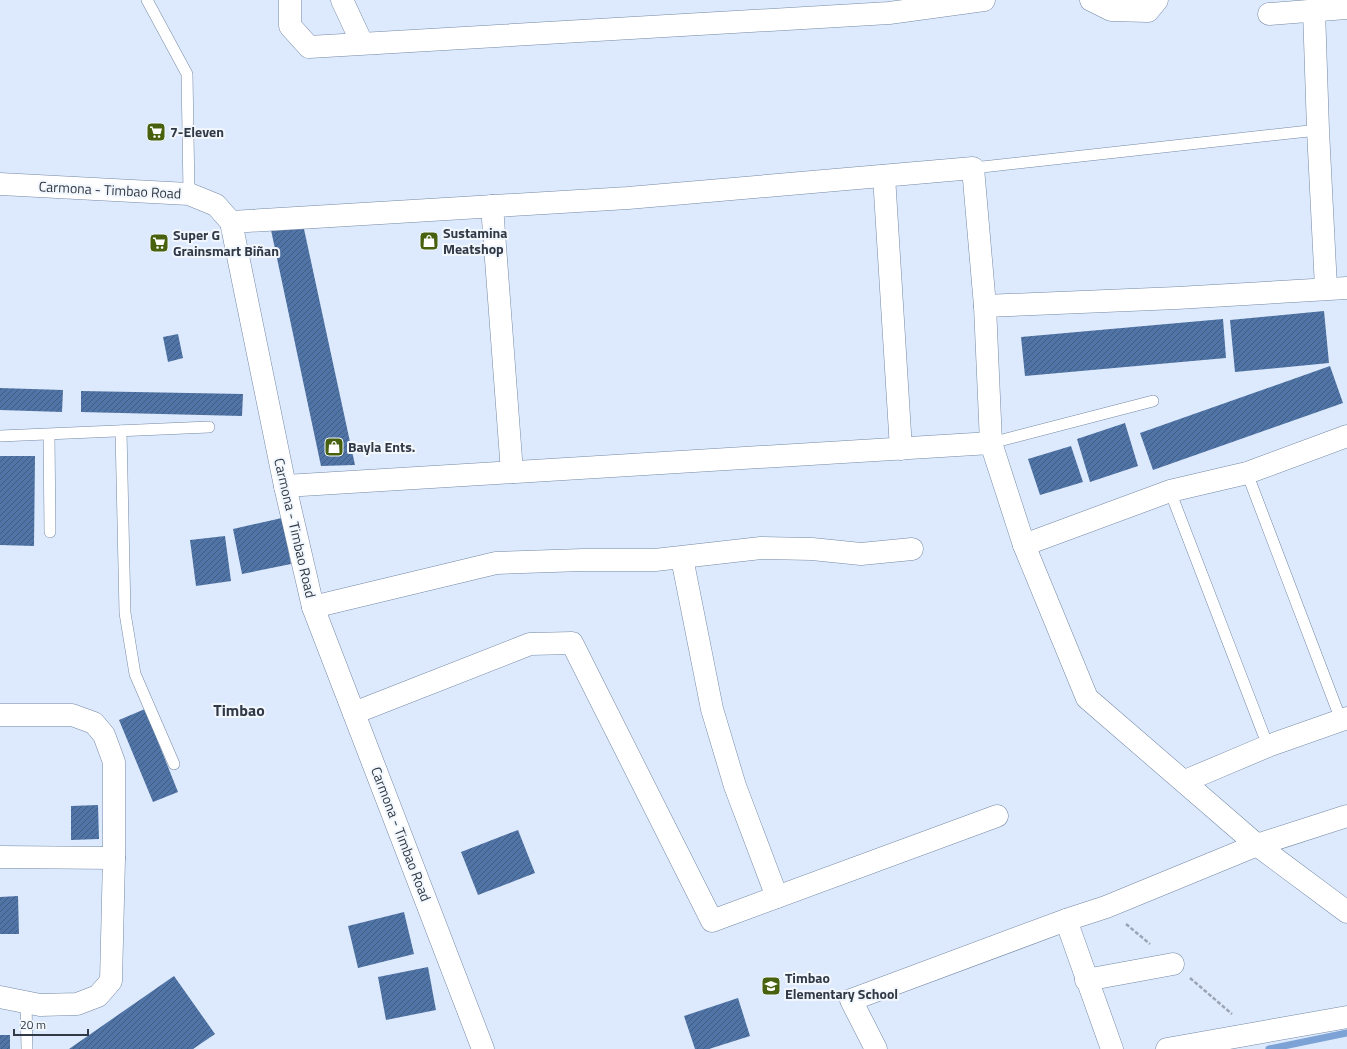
<svg xmlns="http://www.w3.org/2000/svg" width="1347" height="1049" font-family="'Titillium Web',sans-serif">
<style>
.lines{fill:none;stroke-linecap:round;stroke-linejoin:round}
.stream{stroke:#7ca2d6;stroke-width:7}
.building{fill:url(#building-hatch)}
.lane-casing{stroke:#7488a5;stroke-width:12}
.street-casing{stroke:#7488a5;stroke-width:23}
.secondary-casing{stroke:#7488a5;stroke-width:23}
.path{stroke:#99a5b5;stroke-width:2.5;stroke-dasharray:4 2;stroke-linecap:butt}
.lane{stroke:#fff;stroke-width:11}
.street{stroke:#fff;stroke-width:22}
.secondary{stroke:#fff;stroke-width:22}
.labels{text-anchor:middle;stroke-width:4;stroke-linejoin:round;paint-order:stroke}
.poi-label{font-size:14px;font-weight:bold;fill:#303945;stroke:#f2f7fd;text-anchor:start}
.street-label{font-size:14px;fill:#303945;stroke:#f2f7fd}
.quarter-label{font-size:16px;font-weight:bold;fill:#303945;stroke:#f2f7fd}
</style>
<defs>
<pattern id="building-hatch" width="6" height="6" patternUnits="userSpaceOnUse"><rect width="6" height="6" fill="#5074a5"/><path d="M-1 1l2-2M0 6l6-6M5 7l2-2" fill="none" stroke="#405b81"/></pattern>
</defs>
<rect width="100%" height="100%" fill="#ddeafd"/>
<g class="lines">
<!-- stream -->
<polyline class="stream" points="1269,1049 1347,1033"/>
</g>
<!-- building -->
<g class="building">
<polygon points="304,229 355,465 321,466 271,230"/>
<polygon points="1324,311 1329,363 1235,372 1230,320"/>
<polygon points="1223,319 1226,358 1025,376 1021,337"/>
<polygon points="178,334 183,358 168,362 163,337"/>
<polygon points="1330,366 1343,403 1153,470 1140,433"/>
<polygon points="0,388 63,390 62,412 0,410"/>
<polygon points="81,391 243,394 242,416 81,412"/>
<polygon points="1125,423 1138,466 1090,482 1077,439"/>
<polygon points="1071,446 1083,482 1040,495 1028,459"/>
<polygon points="0,456 35,456 34,546 0,545"/>
<polygon points="282,518 291,564 242,574 233,529"/>
<polygon points="225,536 231,581 196,586 190,540"/>
<polygon points="145,709 178,792 153,802 119,720"/>
<polygon points="98,805 99,839 71,840 71,806"/>
<polygon points="518,830 535,873 478,895 461,852"/>
<polygon points="18,896 19,934 0,934 0,897"/>
<polygon points="404,912 414,954 358,968 348,926"/>
<polygon points="428,967 436,1010 386,1020 378,977"/>
<polygon points="174,976 215,1034 193,1049 69,1049"/>
<polygon points="738,998 750,1036 709,1049 695,1049 684,1016"/>
<rect x="0" y="1035" width="10" height="14"/>
</g>
<g class="lines">
<defs>
<g id="lane">
<polyline points="147,0 187,74 189,194"/>
<polyline points="973,168 1318,130"/>
<polyline points="121,431 125,613 135,674 174,764"/>
<polyline points="49,435 50,532"/>
<polyline points="0,436 209,427"/>
<polyline points="991,443 1153,401"/>
<polyline points="1247,473 1341,720"/>
<polyline points="1170,491 1268,746"/>
<polyline points="26,1002 27,1049"/>
</g>
<g id="street">
<polyline points="290,0 290,26 309,47 889,13 984,0"/>
<polyline points="342,0 362,43"/>
<polyline points="1091,0 1111,10 1148,11 1157,0"/>
<polyline points="1314,10 1318,130 1326,288"/>
<polyline points="1269,14 1347,8"/>
<polyline points="884,176 901,449"/>
<polyline points="492,206 512,472"/>
<polyline points="231,222 628,198 973,168 985,306 991,443 1024,545 1087,698 1257,845 1347,912"/>
<polyline points="985,306 1177,298 1347,288"/>
<polyline points="285,486 991,443"/>
<polyline points="1024,545 1170,491 1247,473 1347,436"/>
<polyline points="682,558 712,709 735,786 777,897"/>
<polyline points="313,607 496,563 583,560 655,560 761,548 812,549 861,554 912,549"/>
<polyline points="354,713 530,644 572,643 712,921 997,816"/>
<polyline points="0,715 72,715 94,723 104,735 114,762 114,858 111,981 98,996 77,1004 40,1005 0,997"/>
<polyline points="1185,781 1268,746 1347,718"/>
<polyline points="0,857 114,858"/>
<polyline points="1066,920 1112,1049"/>
<polyline points="1086,980 1173,964"/>
<polyline points="876,1049 851,1000 1066,920 1106,907 1257,845 1347,816"/>
<polyline points="1167,1049 1347,1017"/>
</g>
<polyline id="secondary" points="0,184 189,194 216,205 231,222 285,486 313,607 483,1049"/>
</defs>
<!-- lane casing -->
<use href="#lane" class="lane-casing"/>
<!-- street casing -->
<use href="#street" class="street-casing"/>
<!-- secondary casing -->
<use href="#secondary" class="secondary-casing"/>
<!-- path -->
<g class="path">
<polyline points="1126,924 1150,944"/>
<polyline points="1190,978 1232,1014"/>
</g>
<!-- lane -->
<use href="#lane" class="lane"/>
<!-- street -->
<use href="#street" class="street"/>
<!-- secondary -->
<use href="#secondary" class="secondary"/>
</g>
<!-- icons -->
<defs>
<symbol id="supermarket-square" viewBox="-11 -11 22 22"><rect x="-9" y="-9" width="18" height="18" rx="4" fill="#48610f" stroke="#f2f7fd"/><path d="M-6-5.5h2.5l.6 2H6L4.5 2H-2.5L-4.4-4H-6ZM-1.5 3.2a1.3 1.3 0 1 0 .1 0ZM3 3.2a1.3 1.3 0 1 0 .1 0Z" fill="#fff"/></symbol>
<symbol id="shop-square" viewBox="-11 -11 22 22"><rect x="-9" y="-9" width="18" height="18" rx="4" fill="#48610f" stroke="#f2f7fd"/><path d="M-5-2.5h2.3a2.7 3.5 0 0 1 5.4 0H5L5.5 6h-11ZM-1.5-2.5h3a1.5 2.3 0 0 0-3 0Z" fill="#fff"/></symbol>
<symbol id="school-square" viewBox="-11 -11 22 22"><rect x="-9" y="-9" width="18" height="18" rx="4" fill="#48610f" stroke="#f2f7fd"/><path d="M0-5L7-2L0 1L-7-2ZM-4 1L0 2.5L4 1V4Q0 6-4 4Z" fill="#fff"/></symbol>
</defs>
<g fill-rule="evenodd">
<use href="#supermarket-square" x="145" y="121" width="22" height="22"/>
<use href="#shop-square" x="418" y="230" width="22" height="22"/>
<use href="#supermarket-square" x="148" y="232" width="22" height="22"/>
<use href="#shop-square" x="323" y="436" width="22" height="22"/>
<use href="#school-square" x="760" y="975" width="22" height="22"/>
</g>
<g class="labels">
<!-- poi labels -->
<g class="poi-label">
<text x="170" y="137">7-Eleven</text>
<text x="443" y="238">Sustamina<tspan x="443" dy="16">Meatshop</tspan></text>
<text x="173" y="240">Super G<tspan x="173" dy="16">Grainsmart Biñan</tspan></text>
<text x="348" y="452">Bayla Ents.</text>
<text x="785" y="983">Timbao<tspan x="785" dy="16">Elementary School</tspan></text>
</g>
<!-- street labels -->
<g class="street-label">
<text transform="translate(110 190) rotate(3)" y="5">Carmona - Timbao Road</text>
<text transform="translate(295 528) rotate(77)" y="5">Carmona - Timbao Road</text>
<text transform="translate(401 834) rotate(69)" y="5">Carmona - Timbao Road</text>
</g>
<!-- quarter labels -->
<g class="quarter-label">
<text x="239" y="716">Timbao</text>
</g>
</g>
<!-- scale -->
<path d="M14 1029v6h74v-6" fill="none" stroke="#303945" stroke-width="2"/>
<text x="20" y="1029" font-size="12" fill="#303945" stroke="#f2f7fd" stroke-width="3" paint-order="stroke">20 m</text>
</svg>
